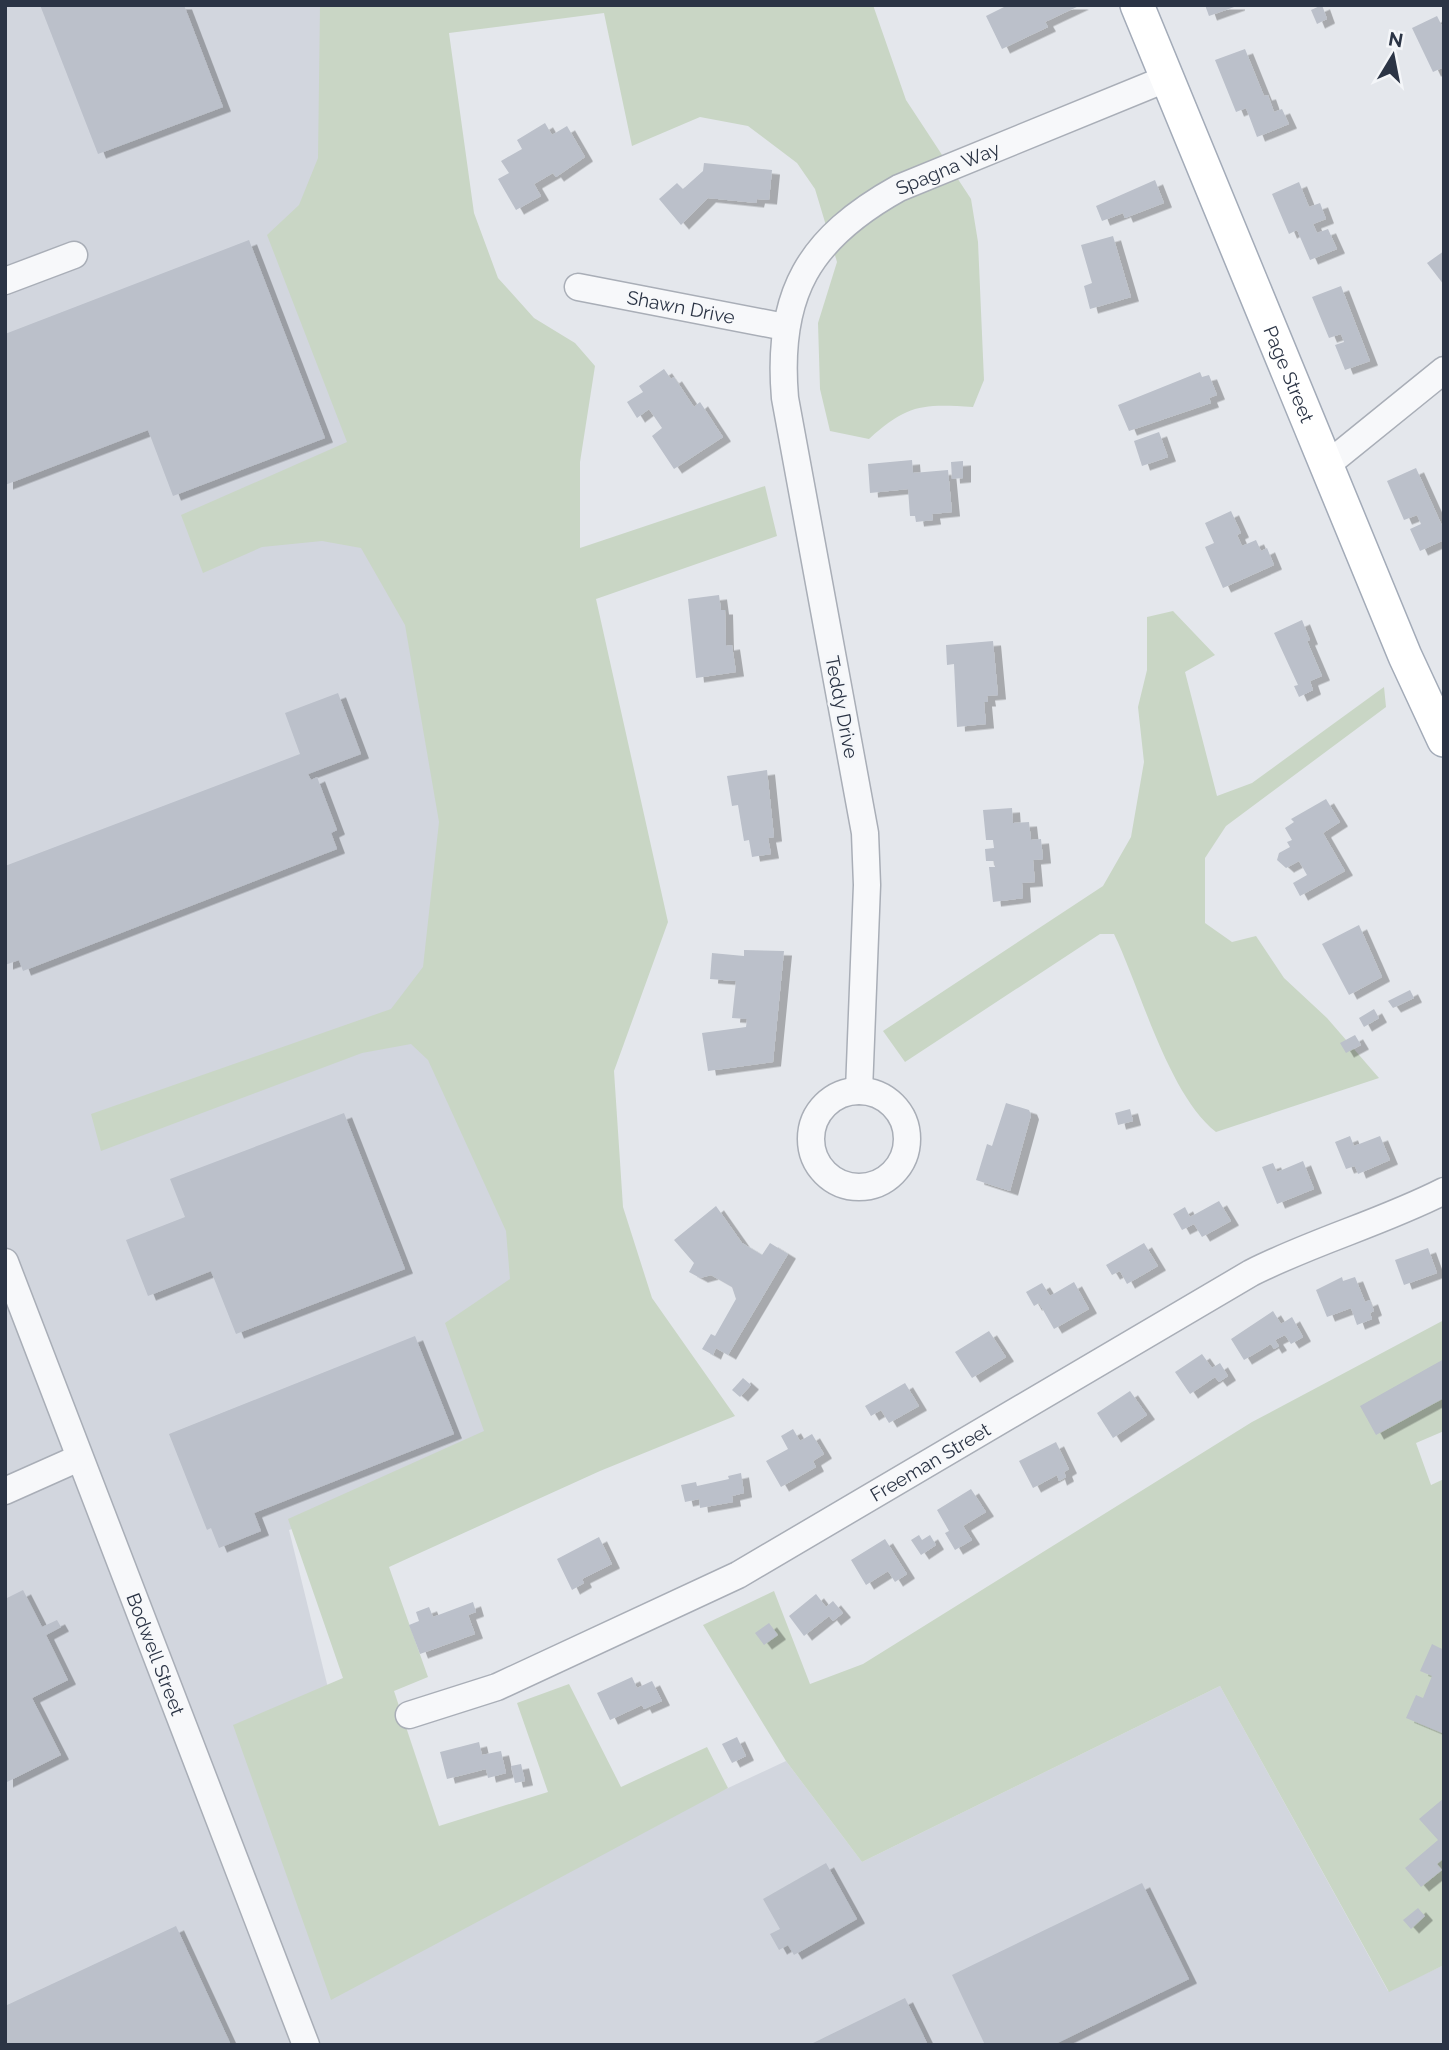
<svg xmlns="http://www.w3.org/2000/svg" width="1449" height="2050" font-family="Raleway,sans-serif">
<style>
.built{fill:#d2d6de}
.green{fill:#c9d6c5}
.building{fill:#bbc0ca;filter:url(#shadow)}
.lines{fill:none;stroke-linecap:round;stroke-linejoin:round}
.minor-casing{stroke:#a9aeb7;stroke-width:29}
.major-casing{stroke:#a3abb8;stroke-width:36}
.minor{stroke:#f7f8fa;stroke-width:26}
.major{stroke:#fff;stroke-width:33}
.labels{text-anchor:middle;stroke-width:5;stroke-linejoin:round;paint-order:stroke}
.street-label{font-size:19px;fill:#2b3445;stroke:#f4f6f9}
</style>
<defs>
<filter id="shadow"><feDropShadow dx="8" dy="4.5" stdDeviation="0" flood-color="#0004"/></filter>
</defs>
<rect width="100%" height="100%" fill="#e4e7ec"/>
<!-- built -->
<polygon class="built" points="5,5 355,5 568,1433 289,1530 332,1704 406,1938 786,1761 862,1862 1220,1686 1388,1991 1444,1965 1444,2045 5,2045"/>
<!-- green -->
<g class="green">
<path d="M320,5H873L906,100L971,199L978,242L984,380L973,407C922,404 908,404 869,439L830,431L820,389L818,323L837,262L815,189L797,163L748,126L700,117L632,146L604,13L449,33L474,213L498,278L534,318L575,343L595,366L580,462V548L765,486L777,536L596,599L668,922L614,1071L623,1207L652,1298L735,1416L600,1471L389,1567L428,1677L394,1691L439,1826L548,1792L517,1703L569,1684L621,1787L707,1747L728,1788L331,2000L233,1725L343,1678L288,1519L484,1431L445,1323L510,1279L506,1231L428,1060L411,1044L362,1053L101,1151L91,1114L391,1009L423,967L439,822L405,625L361,548L322,541L262,547L203,573L181,515L347,442L267,235L299,205L318,158Z"/>
<path d="M1173,611L1215,655L1185,672L1217,796L1252,783L1384,687L1386,707L1226,826L1205,858V923L1232,942L1256,936L1284,978L1327,1018L1379,1078L1216,1132C1168,1094 1141,990 1114,934H1100L905,1062L883,1031L1103,886L1131,837L1144,762L1138,707L1147,670V617Z"/>
<polygon points="1444,1320 1444,1431 1416,1443 1431,1485 1444,1479 1444,1965 1389,1992 1220,1686 862,1862 786,1761 703,1625 774,1591 810,1684 863,1664 1252,1422"/>
</g>
<!-- building -->
<g class="building">
<polygon points="40,5 184,5 223,107 98,154"/>
<polygon points="1008,5 1081,5 1045,22 1048,27 1002,49 986,16"/>
<polygon points="1205,5 1237,5 1237,6 1209,16"/>
<polygon points="1322,5 1327,19 1317,24 1311,10"/>
<polygon points="1437,16 1444,30 1444,67 1433,72 1412,28"/>
<polygon points="1245,49 1264,96 1268,95 1274,112 1282,109 1289,124 1257,137 1246,108 1236,112 1215,60"/>
<polygon points="545,123 552,135 567,126 585,157 556,177 553,173 534,184 541,196 516,210 498,179 509,173 501,161 522,149 517,140"/>
<polygon points="704,163 772,170 769,200 757,199 756,203 708,198 681,225 659,199 677,183 683,189 703,171"/>
<polygon points="1155,180 1164,203 1125,218 1123,213 1102,221 1096,206"/>
<polygon points="1299,182 1309,207 1320,203 1326,219 1313,224 1317,233 1328,229 1337,249 1310,260 1297,230 1289,234 1272,194"/>
<polygon points="1113,236 1131,297 1090,309 1084,286 1092,283 1081,245"/>
<polygon points="249,240 325,438 173,496 148,430 5,485 5,334"/>
<polygon points="1444,251 1444,285 1427,263"/>
<polygon points="1341,286 1370,361 1345,370 1335,345 1344,342 1341,334 1329,338 1312,297"/>
<polygon points="664,369 671,379 674,377 694,407 700,402 723,437 674,469 652,436 662,428 649,409 637,418 627,402 643,392 639,386"/>
<polygon points="1200,372 1202,377 1209,375 1217,395 1209,398 1211,403 1129,431 1118,405"/>
<polygon points="1159,432 1168,457 1142,466 1134,441"/>
<polygon points="912,460 913,473 948,470 952,512 932,514 933,520 916,522 915,516 910,516 908,489 870,493 868,464"/>
<polygon points="963,461 963,478 952,479 951,462"/>
<polygon points="1416,468 1444,530 1444,540 1420,551 1410,529 1421,524 1417,515 1404,520 1387,481"/>
<polygon points="1231,511 1241,533 1237,535 1242,546 1256,540 1261,551 1267,548 1274,565 1223,588 1205,547 1214,543 1205,523"/>
<polygon points="719,595 721,610 725,610 726,646 732,645 736,672 696,678 688,599"/>
<polygon points="1302,620 1310,640 1307,641 1322,676 1310,681 1313,690 1299,697 1294,686 1298,685 1274,633"/>
<polygon points="993,641 998,695 987,696 988,702 984,702 986,724 957,727 954,664 947,665 946,645"/>
<polygon points="338,693 361,754 308,774 311,780 317,777 337,830 331,833 337,849 23,971 19,960 5,965 5,866 300,754 285,713"/>
<polygon points="767,770 774,837 768,838 771,854 752,857 749,840 744,841 738,805 732,806 727,776"/>
<polygon points="1326,799 1340,822 1323,833 1345,871 1300,896 1293,883 1307,875 1299,861 1286,868 1277,860 1279,853 1290,847 1287,842 1292,840 1285,828 1294,822 1291,819"/>
<polygon points="1012,808 1013,823 1029,822 1031,840 1041,839 1043,859 1033,860 1035,882 1022,883 1023,898 993,902 989,867 995,867 994,861 986,861 985,849 994,848 993,840 986,840 983,810"/>
<polygon points="1359,925 1382,977 1349,995 1322,944"/>
<polygon points="744,950 784,951 773,1062 708,1071 702,1033 746,1027 747,1019 732,1018 736,981 710,979 712,953 744,956"/>
<polygon points="1410,990 1414,998 1393,1008 1388,1001"/>
<polygon points="1374,1009 1379,1018 1364,1027 1359,1018"/>
<polygon points="1355,1035 1361,1045 1346,1053 1340,1043"/>
<polygon points="1006,1103 1029,1110 1031,1115 1010,1191 976,1180 987,1144 992,1146"/>
<polygon points="1130,1109 1133,1121 1118,1125 1115,1113"/>
<polygon points="344,1113 405,1269 236,1334 211,1271 148,1296 126,1240 185,1217 170,1179"/>
<polygon points="1350,1136 1354,1146 1380,1136 1390,1160 1358,1174 1355,1166 1346,1169 1335,1142"/>
<polygon points="1303,1161 1314,1189 1277,1204 1262,1167 1273,1163 1277,1172"/>
<polygon points="1219,1201 1231,1221 1202,1237 1194,1224 1182,1230 1173,1214 1185,1207 1190,1217"/>
<polygon points="716,1206 742,1243 762,1255 770,1243 788,1254 728,1355 716,1348 713,1355 702,1349 711,1334 715,1336 736,1299 732,1287 711,1275 700,1278 689,1272 694,1263 674,1240"/>
<polygon points="1144,1243 1158,1266 1127,1284 1120,1271 1112,1275 1106,1265"/>
<polygon points="1428,1248 1437,1273 1404,1285 1395,1260"/>
<polygon points="1342,1277 1343,1281 1355,1277 1365,1302 1370,1300 1374,1311 1370,1313 1372,1319 1357,1325 1351,1308 1327,1317 1316,1290"/>
<polygon points="1074,1282 1089,1309 1054,1329 1039,1303 1034,1306 1026,1292 1042,1283 1050,1296"/>
<polygon points="1273,1311 1281,1324 1292,1317 1303,1337 1291,1344 1285,1335 1275,1340 1279,1346 1274,1349 1271,1344 1244,1360 1231,1339"/>
<polygon points="989,1331 1006,1357 972,1378 955,1352"/>
<polygon points="415,1336 454,1434 254,1513 261,1531 219,1548 211,1528 207,1530 169,1434"/>
<polygon points="1202,1354 1212,1368 1220,1363 1228,1376 1219,1382 1215,1377 1190,1394 1175,1372"/>
<polygon points="1444,1359 1444,1398 1376,1435 1360,1406"/>
<polygon points="743,1378 751,1385 740,1397 732,1390"/>
<polygon points="905,1383 919,1406 889,1423 881,1410 871,1416 865,1406"/>
<polygon points="1130,1391 1147,1415 1113,1438 1097,1413"/>
<polygon points="793,1429 800,1441 812,1434 824,1454 813,1461 816,1467 781,1487 766,1461 788,1449 781,1436"/>
<polygon points="1056,1442 1069,1469 1064,1472 1066,1477 1059,1481 1057,1475 1033,1488 1019,1461"/>
<polygon points="741,1473 744,1493 732,1496 733,1502 700,1508 699,1499 685,1502 681,1485 696,1482 697,1486 729,1479 728,1476"/>
<polygon points="971,1489 986,1512 963,1526 972,1540 955,1550 945,1533 949,1531 937,1510"/>
<polygon points="919,1535 922,1540 930,1535 936,1545 921,1555 911,1540"/>
<polygon points="599,1537 612,1564 582,1579 584,1583 572,1590 557,1559"/>
<polygon points="885,1539 907,1574 895,1582 888,1571 866,1585 851,1560"/>
<polygon points="23,1590 42,1627 57,1620 61,1627 46,1635 68,1680 32,1698 61,1755 5,1783 5,1599"/>
<polygon points="816,1594 826,1607 833,1601 843,1613 833,1621 829,1616 804,1636 789,1616"/>
<polygon points="473,1602 476,1612 468,1615 475,1634 420,1654 409,1625 419,1621 416,1612 429,1607 433,1617"/>
<polygon points="769,1623 778,1635 764,1645 755,1633"/>
<polygon points="1432,1644 1444,1650 1442,1733 1406,1718 1416,1695 1423,1698 1432,1676 1420,1671"/>
<polygon points="632,1677 637,1688 652,1681 662,1701 644,1709 642,1705 610,1720 597,1693"/>
<polygon points="737,1737 746,1756 732,1763 722,1744"/>
<polygon points="479,1742 482,1755 501,1751 506,1773 488,1778 486,1769 447,1779 440,1752"/>
<polygon points="521,1764 525,1781 515,1783 511,1766"/>
<polygon points="1444,1798 1444,1858 1437,1864 1442,1870 1421,1887 1405,1868 1438,1840 1419,1819"/>
<polygon points="826,1863 857,1919 794,1955 788,1945 779,1950 770,1934 780,1929 763,1899"/>
<polygon points="1142,1883 1189,1979 1053,2045 985,2045 952,1975"/>
<polygon points="1418,1908 1425,1916 1411,1929 1403,1920"/>
<polygon points="176,1926 231,2045 5,2045 5,2006"/>
<polygon points="905,1998 928,2045 809,2045"/>
</g>
<g class="lines">
<defs>
<g id="minor">
<polyline points="5,281 74,255"/>
<path id="s1" d="M578,287L785,327"/>
<polyline points="1328,464 1444,370"/>
<path id="s2" d="M859,1091L867,885L865,833L785,398C776,294 809,238 899,188L1168,78"/>
<circle cx="859" cy="1139" r="48"/>
<path id="s3" d="M5,1262L306,2045"/>
<polyline points="5,1491 79,1458"/>
<path id="s4" d="M409,1715L497,1687L738,1575L1251,1273C1314,1241 1381,1223 1444,1191"/>
</g>
<g id="major">
<path id="s5" d="M1137,5L1405,656L1444,740"/>
</g>
</defs>
<!-- minor casing -->
<use href="#minor" class="minor-casing"/>
<!-- major casing -->
<use href="#major" class="major-casing"/>
<!-- minor -->
<use href="#minor" class="minor"/>
<!-- major -->
<use href="#major" class="major"/>
</g>
<g class="labels">
<!-- street labels -->
<g class="street-label">
<text dy="7" stroke="none"><textPath href="#s2" startOffset="1010">Spagna Way</textPath></text>
<text dy="7" stroke="none"><textPath href="#s1" startOffset="105">Shawn Drive</textPath></text>
<text dy="7" stroke="none"><textPath href="#s5" startOffset="399">Page Street</textPath></text>
<text transform="translate(842 707) rotate(79)" y="7">Teddy Drive</text>
<text dy="7" stroke="none"><textPath href="#s4" startOffset="581">Freeman Street</textPath></text>
<text dy="7" stroke="none"><textPath href="#s3" startOffset="420">Bodwell Street</textPath></text>
</g>
</g>
<!-- border -->
<rect width="1449" height="2050" fill="none" stroke="#2b3445" stroke-width="14"/>
<!-- north arrow -->
<g transform="translate(1393 56) rotate(10)" stroke="#f4f6f9" stroke-width="5" paint-order="stroke">
<path d="M0-5L12 26L0 18L-12 26Z" fill="#2b3445"/>
<text y="-10" font-size="19" font-weight="bold" text-anchor="middle" fill="#2b3445">N</text>
</g>
</svg>
